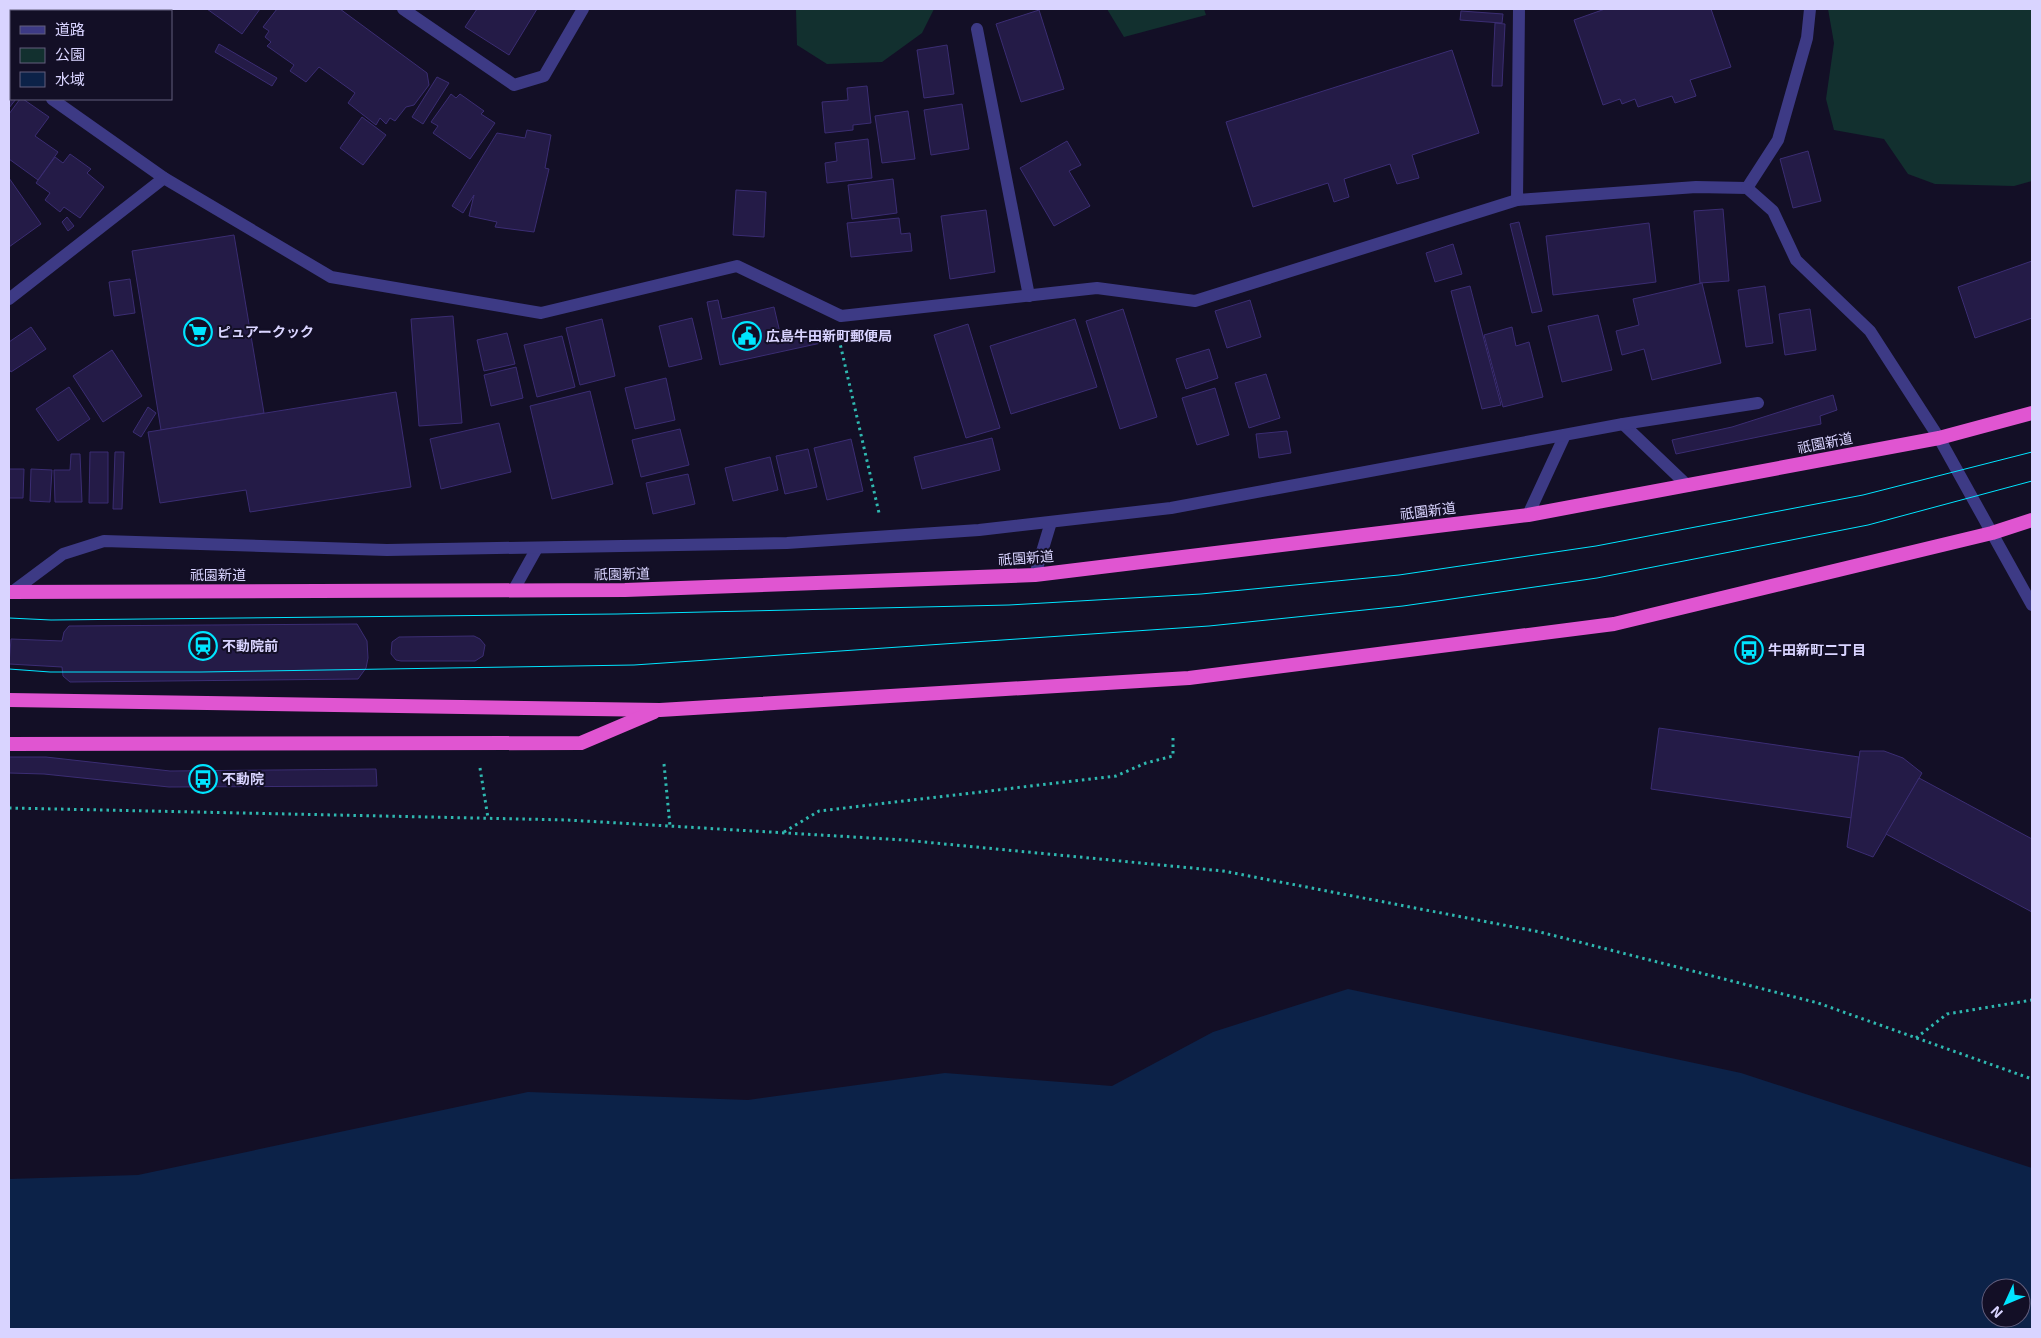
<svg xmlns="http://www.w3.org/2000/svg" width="2041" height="1338" font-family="'Exo 2','Noto Sans JP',sans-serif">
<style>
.green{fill:#12302f}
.water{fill:#0c2248;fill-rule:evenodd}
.building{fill:#241b47;stroke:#3b2d73}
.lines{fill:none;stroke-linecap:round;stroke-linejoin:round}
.path{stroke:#2fb8b0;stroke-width:3;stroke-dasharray:2.5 4;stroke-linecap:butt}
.minor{stroke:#3d3a85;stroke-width:12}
.tertiary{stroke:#3d3a85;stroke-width:12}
.trunk{stroke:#e055d1;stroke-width:14}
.tram{stroke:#00e5ff;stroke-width:1}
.labels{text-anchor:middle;stroke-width:4;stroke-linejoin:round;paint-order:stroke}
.poi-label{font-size:14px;font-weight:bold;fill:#d9d4ff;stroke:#130f26;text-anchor:start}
.street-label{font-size:14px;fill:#d9d4ff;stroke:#130f26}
</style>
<rect width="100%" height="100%" fill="#130f26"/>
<!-- green -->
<g class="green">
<polygon points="796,9 934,9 922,33 882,62 827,64 797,45"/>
<polygon points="1107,9 1204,9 1206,15 1124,37"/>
<polygon points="1828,9 2032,9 2032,181 2014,186 1935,184 1908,174 1884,139 1834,130 1826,99 1834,43"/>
</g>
<!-- water -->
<path class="water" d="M1348,989L1741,1073L2032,1168V1329H9V1179L138,1175L528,1092L748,1100L945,1073L1112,1086L1213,1032ZM1991,1288H2021V1318H1991Z"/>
<!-- building -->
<g class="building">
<polygon points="207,9 260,9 242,34"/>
<polygon points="277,9 340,9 427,73 429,85 414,105 406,107 395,121 390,118 386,124 380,118 376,125 348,103 355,93 319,67 306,82 290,71 294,65 267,46 271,42 265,37 269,31 263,27"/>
<polygon points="477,9 537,9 509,55 465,27"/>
<polygon points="1605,9 1711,9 1731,67 1690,80 1696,96 1675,103 1672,96 1638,107 1635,99 1622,104 1620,99 1603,105 1574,20"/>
<polygon points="1039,10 1064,89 1021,102 996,24"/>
<polygon points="1461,11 1503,14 1502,23 1460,20"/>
<polygon points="1495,23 1505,24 1502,86 1492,86"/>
<polygon points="219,44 277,78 272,86 215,52"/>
<polygon points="947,45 954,94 924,98 917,50"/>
<polygon points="1452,50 1479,133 1412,155 1419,178 1397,184 1390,164 1344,179 1349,197 1334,202 1328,183 1253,207 1226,122"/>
<polygon points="437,77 449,83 423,124 412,117"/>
<polygon points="867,86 871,123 853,125 853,130 825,133 822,102 848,100 847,88"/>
<polygon points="9,90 11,92 11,99 16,99 9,108"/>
<polygon points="451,94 456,98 460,94 484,111 481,114 495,123 470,159 433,133 438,126 431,122"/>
<polygon points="20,99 23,99 49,117 35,136 58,152 38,180 9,159 9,114"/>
<polygon points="962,104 969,149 931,155 924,110"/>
<polygon points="908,111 915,159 882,163 875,116"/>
<polygon points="362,117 386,135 363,165 340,148"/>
<polygon points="527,130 551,135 545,168 549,169 534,232 495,227 497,222 469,216 474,195 463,213 452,206 497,133 525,138"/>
<polygon points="868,139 872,178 827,183 825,163 837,161 835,143"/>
<polygon points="1067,141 1081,165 1069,171 1090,206 1054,226 1020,168"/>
<polygon points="1808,151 1821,201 1793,208 1780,159"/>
<polygon points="70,154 91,169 87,173 104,187 80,218 64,207 60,212 45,200 50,193 36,183 55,157 63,163"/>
<polygon points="9,178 41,224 9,247"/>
<polygon points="893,179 897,213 852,219 848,185"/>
<polygon points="736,190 766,192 764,237 733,235"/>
<polygon points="1723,209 1729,281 1700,283 1694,211"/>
<polygon points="986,210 995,272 950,279 941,216"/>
<polygon points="67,217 74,226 68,231 62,222"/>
<polygon points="899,218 901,234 910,233 912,251 851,257 847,223"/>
<polygon points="1519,222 1542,311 1532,313 1510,224"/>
<polygon points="1649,223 1656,282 1553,295 1546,236"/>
<polygon points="234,235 264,413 161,430 132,251"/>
<polygon points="1453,244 1462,274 1435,282 1426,253"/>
<polygon points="2032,261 2032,318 1975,338 1958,287"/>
<polygon points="130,279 135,313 114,316 109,282"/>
<polygon points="1702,283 1721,363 1652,380 1644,349 1622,355 1616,331 1639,325 1633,299"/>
<polygon points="1470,286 1501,405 1482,409 1451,291"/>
<polygon points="1765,286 1773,343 1746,347 1738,290"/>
<polygon points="718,300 722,319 774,307 781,337 818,329 821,343 720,365 707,302"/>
<polygon points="1250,300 1261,337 1227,348 1215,311"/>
<polygon points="1123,309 1157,417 1120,429 1086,321"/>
<polygon points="1810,309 1816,350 1785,355 1779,314"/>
<polygon points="1598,315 1612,370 1562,382 1548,326"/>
<polygon points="453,316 462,423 419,426 411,319"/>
<polygon points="692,318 702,359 669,367 659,326"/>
<polygon points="602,319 615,376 580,385 566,328"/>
<polygon points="1075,319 1097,387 1011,414 990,346"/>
<polygon points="968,324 1000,428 966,438 934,335"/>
<polygon points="31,327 46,349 11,372 9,369 9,342"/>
<polygon points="1512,327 1516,346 1529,342 1543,397 1503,407 1484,335"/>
<polygon points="507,333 515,364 484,371 477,340"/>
<polygon points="562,336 575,387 537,397 524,345"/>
<polygon points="1209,349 1218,378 1186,389 1176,359"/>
<polygon points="112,350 142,396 103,422 73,376"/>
<polygon points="516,367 523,398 491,406 484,375"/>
<polygon points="1266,374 1280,418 1249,428 1235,383"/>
<polygon points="666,378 675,420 635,429 625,388"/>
<polygon points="69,387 90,419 58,441 36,409"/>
<polygon points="1215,388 1229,435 1197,445 1182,398"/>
<polygon points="590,391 613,484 552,499 530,406"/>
<polygon points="396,392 411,487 250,512 246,490 160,503 148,432"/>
<polygon points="1833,395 1837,410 1820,416 1821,424 1676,454 1672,440 1732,427"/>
<polygon points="148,407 156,413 141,437 133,432"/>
<polygon points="499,423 511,472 441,489 430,439"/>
<polygon points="680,429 689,465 641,477 632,440"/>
<polygon points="1287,431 1291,453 1259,458 1256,434"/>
<polygon points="992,438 1000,470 922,489 914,457"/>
<polygon points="851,439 863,491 827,500 814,448"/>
<polygon points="808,449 817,487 785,494 776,456"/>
<polygon points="90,452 108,452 108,503 89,503"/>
<polygon points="115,452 124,452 122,509 113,509"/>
<polygon points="71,454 80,454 82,502 55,502 54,470 70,470"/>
<polygon points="770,457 778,490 733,501 725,468"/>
<polygon points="9,469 24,469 23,498 9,498"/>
<polygon points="31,469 52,470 50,502 30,501"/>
<polygon points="688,474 695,504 653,514 646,483"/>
<polygon points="357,624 367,641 368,658 366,668 358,679 70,682 63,676 62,667 9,664 11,639 62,641 64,632 69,626"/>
<polygon points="474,636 480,639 485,645 483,656 475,661 401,661 396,660 391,654 392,642 399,637"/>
<polygon points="1659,728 1859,757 1852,818 1651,789"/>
<polygon points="1860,751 1884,751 1903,758 1922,773 1873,857 1847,847"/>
<polygon points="9,757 46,757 170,771 376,769 377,786 169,787 44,774 9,773"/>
<polygon points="1919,778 2032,839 2032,912 1886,834"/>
</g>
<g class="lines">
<!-- path -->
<g class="path">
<polyline points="839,339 879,513"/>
<polyline points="664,764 670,826"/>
<polyline points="480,768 488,818"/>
<polyline points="9,808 568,820 904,840 1223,871 1540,932 1818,1003 2032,1079"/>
<polyline points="784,832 819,811 1116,776 1146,763 1173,756 1173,738"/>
<polyline points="1916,1038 1947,1014 2032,1000"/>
</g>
<!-- minor -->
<g class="minor">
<polyline points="403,9 514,85 544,76 583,9"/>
<polyline points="977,29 1029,296"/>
<polyline points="9,68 11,70"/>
<polyline points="52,99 164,178 331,277 541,313 737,266 841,316 1097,288 1195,301 1517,200 1696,187 1747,188 1773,211 1796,260 1870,331 1939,438"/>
<polyline points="1747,188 1778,140 1807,38 1810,9"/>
<polyline points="1517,200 1519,9"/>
<polyline points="9,299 164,178"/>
<polyline points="1623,424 1688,486"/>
<polyline points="1528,515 1565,435"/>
<polyline points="1035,575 1051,522"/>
<polyline points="513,591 537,548"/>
<polyline points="12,592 63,554 104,541 387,550 787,543 979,530 1171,508 1623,424 1758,403"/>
</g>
<!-- tertiary -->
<polyline class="tertiary" points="1939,438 2032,605"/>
<!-- trunk -->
<g class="trunk">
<polyline points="9,592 625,590 1035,575 1528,515 1939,438 2032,413"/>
<polyline points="9,700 660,710 1189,678 1614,624 1992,533 2032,520"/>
<polyline points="9,744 581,743 654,712"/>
</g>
<!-- tram -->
<g class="tram">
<polyline points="9,618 51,620 617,614 1009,605 1201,594 1399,575 1596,546 1863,495 2032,452"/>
<polyline points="9,669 50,672 201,672 634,665 1209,626 1403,606 1597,578 1868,525 2032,481"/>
</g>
</g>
<!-- icons -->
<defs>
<symbol id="supermarket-ring" viewBox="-11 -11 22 22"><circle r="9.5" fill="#130f26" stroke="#00e5ff" stroke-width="1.5"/><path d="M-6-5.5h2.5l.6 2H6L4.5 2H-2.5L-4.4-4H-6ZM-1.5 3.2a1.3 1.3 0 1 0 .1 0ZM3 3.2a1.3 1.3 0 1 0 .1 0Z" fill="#00e5ff"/></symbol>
<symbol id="civic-ring" viewBox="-11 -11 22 22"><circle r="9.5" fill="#130f26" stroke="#00e5ff" stroke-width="1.5"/><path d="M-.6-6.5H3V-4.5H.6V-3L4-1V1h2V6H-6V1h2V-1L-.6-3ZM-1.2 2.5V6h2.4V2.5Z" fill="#00e5ff"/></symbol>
<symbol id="station-ring" viewBox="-11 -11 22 22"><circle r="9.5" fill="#130f26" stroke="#00e5ff" stroke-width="1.5"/><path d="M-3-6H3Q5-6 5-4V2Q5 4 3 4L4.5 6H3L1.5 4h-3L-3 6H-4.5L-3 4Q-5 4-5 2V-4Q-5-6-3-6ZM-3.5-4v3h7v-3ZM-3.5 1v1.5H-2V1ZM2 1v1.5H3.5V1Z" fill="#00e5ff"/></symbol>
<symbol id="bus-ring" viewBox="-11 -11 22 22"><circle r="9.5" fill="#130f26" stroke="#00e5ff" stroke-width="1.5"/><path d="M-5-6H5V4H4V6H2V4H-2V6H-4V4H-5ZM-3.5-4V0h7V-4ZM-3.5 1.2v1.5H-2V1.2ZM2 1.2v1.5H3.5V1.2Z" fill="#00e5ff"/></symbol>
</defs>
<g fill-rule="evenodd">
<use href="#supermarket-ring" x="182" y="316" width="32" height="32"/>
<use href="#civic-ring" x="731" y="320" width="32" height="32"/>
<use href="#station-ring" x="187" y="630" width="32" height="32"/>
<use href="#bus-ring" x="1733" y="634" width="32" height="32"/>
<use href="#bus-ring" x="187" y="763" width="32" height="32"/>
</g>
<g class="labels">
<!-- poi labels -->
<g class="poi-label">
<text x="217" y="337">ピュアークック</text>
<text x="766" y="341">広島牛田新町郵便局</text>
<text x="222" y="651">不動院前</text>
<text x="1768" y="655">牛田新町二丁目</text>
<text x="222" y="784">不動院</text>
</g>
<!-- street labels -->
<g class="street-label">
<text transform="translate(1825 443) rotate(-11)" y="5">祇園新道</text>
<text transform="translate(1428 511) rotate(-7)" y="5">祇園新道</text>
<text transform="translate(1026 558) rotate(-4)" y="5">祇園新道</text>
<text transform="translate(622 574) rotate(-1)" y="5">祇園新道</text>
<text x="218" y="580">祇園新道</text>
</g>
</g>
<!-- border -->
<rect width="2041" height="1338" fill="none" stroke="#d9d4ff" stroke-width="20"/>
<!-- legend -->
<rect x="10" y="10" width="162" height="90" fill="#130f26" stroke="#625e7d"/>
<rect x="20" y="26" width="25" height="8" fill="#3d3a85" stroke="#625e7d"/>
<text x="55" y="35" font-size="15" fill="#d9d4ff">道路</text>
<rect x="20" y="48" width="25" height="15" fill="#12302f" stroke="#625e7d"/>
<text x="55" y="60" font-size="15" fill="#d9d4ff">公園</text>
<rect x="20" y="72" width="25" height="15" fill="#0c2248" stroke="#625e7d"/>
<text x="55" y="85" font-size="15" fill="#d9d4ff">水域</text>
<!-- north arrow -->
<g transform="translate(2006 1303) rotate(226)"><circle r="24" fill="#130f26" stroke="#625e7d"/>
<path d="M0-4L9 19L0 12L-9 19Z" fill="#00e5ff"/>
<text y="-8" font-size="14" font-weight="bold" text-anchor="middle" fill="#d9d4ff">N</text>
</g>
</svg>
